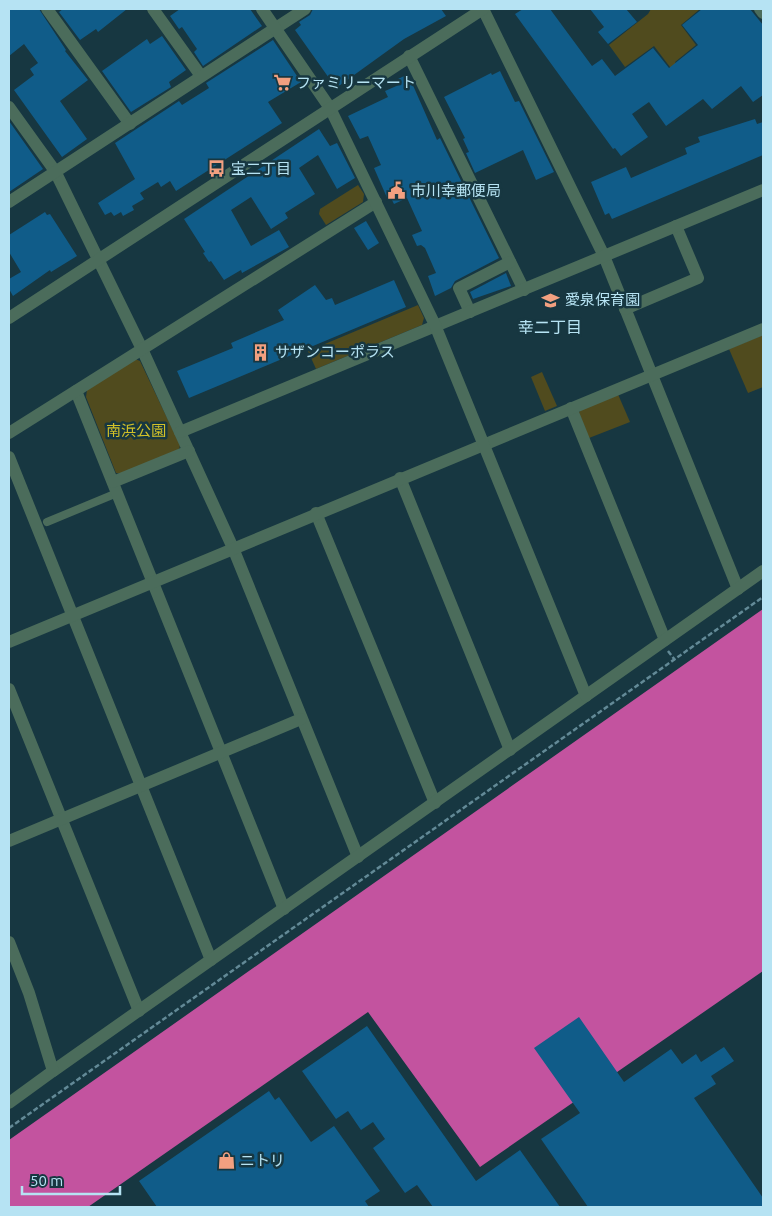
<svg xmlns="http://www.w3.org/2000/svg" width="772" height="1216" font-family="Ubuntu,'Noto Sans JP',sans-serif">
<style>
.green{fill:#504b1e}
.water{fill:#c3539f}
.building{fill:#105c89}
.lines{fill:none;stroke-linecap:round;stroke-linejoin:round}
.path{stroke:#638a97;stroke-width:2.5;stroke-dasharray:5 2.5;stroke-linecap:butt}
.service{stroke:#4b6c5b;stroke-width:8}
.minor{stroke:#4b6c5b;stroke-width:12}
.tertiary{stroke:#4b6c5b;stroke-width:12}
.labels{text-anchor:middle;stroke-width:5;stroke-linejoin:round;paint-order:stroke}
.poi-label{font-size:15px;fill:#b6e3f3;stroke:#173741;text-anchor:start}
.park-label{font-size:15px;fill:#d3c128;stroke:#173741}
.neighbourhood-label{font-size:16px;fill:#b6e3f3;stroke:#173741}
</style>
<rect width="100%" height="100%" fill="#173741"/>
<!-- green -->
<g class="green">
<polygon points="651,9 700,9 681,25 696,45 675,62 678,67 673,71 654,46 625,67 609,45 648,14"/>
<polygon points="358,185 364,194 363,202 326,225 319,214 320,209"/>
<polygon points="418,305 424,318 422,325 316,369 308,351"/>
<polygon points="763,335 763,387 748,393 729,349"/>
<polygon points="135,359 140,361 180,445 179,450 122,474 116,473 86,397 87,390"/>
<polygon points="542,372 557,406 545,411 531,377"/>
<polygon points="617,392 630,422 589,438 579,413 581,407"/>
</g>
<!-- water -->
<polygon class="water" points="763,609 763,971 480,1167 368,1012 88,1207 9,1207 9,1140"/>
<!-- building -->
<g class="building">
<polygon points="9,9 39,9 66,50 65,51 88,80 60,101 87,139 62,157 14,90 34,75 30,69 38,63 24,44 9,56"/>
<polygon points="63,9 127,9 98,32 96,29 80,40 59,12"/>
<polygon points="180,9 250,9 262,26 203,66 194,52 197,49 182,27 179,29 170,16"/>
<polygon points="313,9 441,9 446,16 404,39 336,88 295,30 301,25 299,22 310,15"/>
<polygon points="523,9 550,9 592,66 602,59 615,76 653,48 669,68 698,45 682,25 702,9 750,9 763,25 763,95 753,102 741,86 712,109 703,99 666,126 649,102 632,114 648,137 621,156 615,148 613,149 515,14"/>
<polygon points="590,9 626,9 637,22 608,44 598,32 604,27"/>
<polygon points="162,36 186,70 169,82 171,87 131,112 102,71 147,39 150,44"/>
<polygon points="273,40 301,82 268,102 282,123 176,191 170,181 161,187 158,182 140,193 144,199 132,206 134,210 123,216 121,212 114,216 111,212 105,215 98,203 135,179 115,143 179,101 182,105 209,88 206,83"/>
<polygon points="500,71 515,102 519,101 554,172 536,180 523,150 475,173 466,153 469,152 463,139 465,138 444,97 491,73 492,75"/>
<polygon points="408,74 437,140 440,138 499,258 455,281 451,288 435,296 428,276 436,273 425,248 421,245 417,246 412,235 422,231 407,198 394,204 391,198 388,200 374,168 381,165 368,136 360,139 348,116 388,97 385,91 401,84 398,79"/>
<polygon points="755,119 757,124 763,122 763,155 612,219 609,213 605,215 591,182 626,167 631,178 687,154 685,148 700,142 698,137"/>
<polygon points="9,121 43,169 9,192"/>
<polygon points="319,129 330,146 337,143 355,178 337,189 318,155 299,168 315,194 285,213 288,218 271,229 251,197 231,210 251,246 279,230 289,247 242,273 241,270 224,280 211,261 209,262 203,253 205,252 184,219"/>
<polygon points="45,212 47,215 50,214 77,256 51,272 50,270 13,296 9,289 9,279 21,272 9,252 9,235"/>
<polygon points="366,221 379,243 368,250 354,228"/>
<polygon points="506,273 511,286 473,299 470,292"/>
<polygon points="394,280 406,307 189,398 177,371 233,348 231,343 284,320 278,310 315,285 326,300 332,298 335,305"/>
<polygon points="579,1017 624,1082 671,1049 682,1064 696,1054 701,1062 724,1047 734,1061 711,1076 716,1084 694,1098 763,1198 763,1207 588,1207 541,1139 580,1113 534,1048"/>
<polygon points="367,1026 476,1181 520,1150 560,1207 433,1207 417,1185 405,1193 373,1148 385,1139 373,1122 361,1130 348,1111 336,1119 302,1071"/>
<polygon points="269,1091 275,1100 279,1097 311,1142 334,1126 380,1191 365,1201 369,1207 157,1207 139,1181"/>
</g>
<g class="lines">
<!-- path -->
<g class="path">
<polyline points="668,651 675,660"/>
<polyline points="9,1128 763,597"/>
</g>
<!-- service -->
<polyline class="service" points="47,522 117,493"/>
<!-- minor -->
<g class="minor">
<polyline points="47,9 130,124"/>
<polyline points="153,9 201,76"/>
<polyline points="483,9 604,256 738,589"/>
<polyline points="760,9 763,13"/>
<polyline points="409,56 524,290"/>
<polyline points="9,107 55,171 142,349 233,548 358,857"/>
<polyline points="9,202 305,9"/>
<polyline points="625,309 698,278 676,226"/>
<polyline points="470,312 459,288 510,262"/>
<polyline points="76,391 284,909"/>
<polyline points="571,408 665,640"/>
<polyline points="180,432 763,190"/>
<polyline points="9,433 376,202"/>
<polyline points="9,457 211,960"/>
<polyline points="400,478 510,750"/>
<polyline points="113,482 189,451"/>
<polyline points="316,513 435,803"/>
<polyline points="9,642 763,329"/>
<polyline points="9,689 139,1011"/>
<polyline points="9,841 301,719"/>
<polyline points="53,1071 763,571"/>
</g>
<!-- tertiary -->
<g class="tertiary">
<polyline points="262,9 330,108 435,325 586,696"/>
<polyline points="9,318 483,9"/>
<polyline points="9,942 29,993 53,1071 9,1103"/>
</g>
</g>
<!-- icons -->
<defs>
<symbol id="supermarket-bare" viewBox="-9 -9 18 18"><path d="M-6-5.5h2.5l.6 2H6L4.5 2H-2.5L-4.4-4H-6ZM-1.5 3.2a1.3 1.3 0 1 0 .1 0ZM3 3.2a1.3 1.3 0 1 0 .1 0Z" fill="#f2a080" stroke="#173741" stroke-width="2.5" paint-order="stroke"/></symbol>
<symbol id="bus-bare" viewBox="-9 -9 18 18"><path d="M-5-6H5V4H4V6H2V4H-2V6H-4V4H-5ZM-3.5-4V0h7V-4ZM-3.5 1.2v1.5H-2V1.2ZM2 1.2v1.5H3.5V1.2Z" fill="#f2a080" stroke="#173741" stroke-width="2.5" paint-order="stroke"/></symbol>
<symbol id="civic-bare" viewBox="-9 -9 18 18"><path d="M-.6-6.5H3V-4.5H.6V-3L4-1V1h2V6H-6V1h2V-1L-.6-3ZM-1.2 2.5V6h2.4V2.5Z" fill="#f2a080" stroke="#173741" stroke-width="2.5" paint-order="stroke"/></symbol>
<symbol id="school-bare" viewBox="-9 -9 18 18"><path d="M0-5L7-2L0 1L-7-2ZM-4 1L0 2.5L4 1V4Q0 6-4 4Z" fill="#f2a080" stroke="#173741" stroke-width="2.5" paint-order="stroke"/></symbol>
<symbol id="building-bare" viewBox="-9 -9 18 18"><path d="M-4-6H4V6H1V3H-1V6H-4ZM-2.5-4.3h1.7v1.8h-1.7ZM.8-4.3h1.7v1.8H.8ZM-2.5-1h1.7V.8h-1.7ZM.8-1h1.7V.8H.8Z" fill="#f2a080" stroke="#173741" stroke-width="2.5" paint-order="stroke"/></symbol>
<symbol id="shop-bare" viewBox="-9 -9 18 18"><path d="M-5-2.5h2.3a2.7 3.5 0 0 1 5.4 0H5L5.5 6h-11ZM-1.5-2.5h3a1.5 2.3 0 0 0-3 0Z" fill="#f2a080" stroke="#173741" stroke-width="2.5" paint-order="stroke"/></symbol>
</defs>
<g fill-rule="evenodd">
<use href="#supermarket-bare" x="270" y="70" width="25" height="25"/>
<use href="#bus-bare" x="204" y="156" width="25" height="25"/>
<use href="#civic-bare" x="384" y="178" width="25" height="25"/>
<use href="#school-bare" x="538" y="288" width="25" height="25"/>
<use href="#building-bare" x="248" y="340" width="25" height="25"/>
<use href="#shop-bare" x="214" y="1148" width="25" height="25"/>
</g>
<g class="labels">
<!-- poi labels -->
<g class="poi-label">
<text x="296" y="88">ファミリーマート</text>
<text x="231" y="174">宝二丁目</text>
<text x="411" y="196">市川幸郵便局</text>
<text x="565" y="305">愛泉保育園</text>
<text x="275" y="357">サザンコーポラス</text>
<text x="240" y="1166">ニトリ</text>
</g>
<!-- park labels -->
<g class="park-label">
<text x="136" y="436">南浜公園</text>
</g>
<!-- neighbourhood labels -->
<g class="neighbourhood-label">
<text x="550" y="333">幸二丁目</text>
</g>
</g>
<!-- border -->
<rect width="772" height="1216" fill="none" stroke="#b6e3f3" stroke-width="20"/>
<!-- scale -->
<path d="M22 1186v8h98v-8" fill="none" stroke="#b6e3f3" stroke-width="2.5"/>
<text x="30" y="1186" font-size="15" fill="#b6e3f3" stroke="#173741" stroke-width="4" paint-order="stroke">50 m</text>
</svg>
